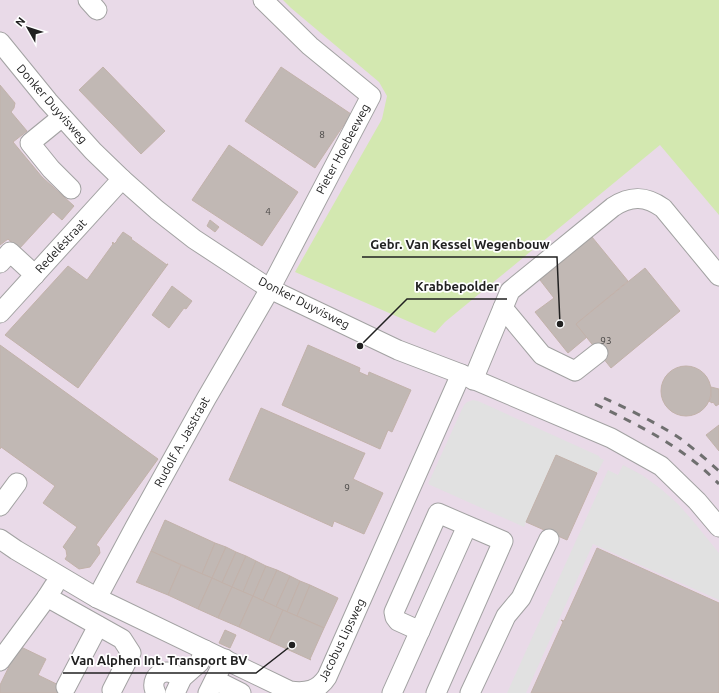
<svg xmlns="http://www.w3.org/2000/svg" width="719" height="693" font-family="Ubuntu,sans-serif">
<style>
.industrial{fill:#e9dae8}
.grass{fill:#d3e8b0}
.parking{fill:#e1e1e1}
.building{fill:#c1b8b4;stroke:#c2b2aa}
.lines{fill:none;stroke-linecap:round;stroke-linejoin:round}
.minor-casing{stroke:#a2a2a2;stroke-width:21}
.minor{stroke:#fff;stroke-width:19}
.rail{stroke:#6f6f6f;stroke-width:3;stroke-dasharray:8 8;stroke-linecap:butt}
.labels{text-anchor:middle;stroke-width:3.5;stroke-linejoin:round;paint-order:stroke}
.number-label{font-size:10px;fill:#494746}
.street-label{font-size:12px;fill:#212121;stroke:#fff}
.leader{fill:none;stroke:#212121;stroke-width:1.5}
.callout-dot{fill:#212121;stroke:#fff;stroke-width:1.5}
.callout-label{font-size:13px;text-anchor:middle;font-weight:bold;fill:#212121;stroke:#fff;stroke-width:3.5;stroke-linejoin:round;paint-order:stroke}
</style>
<rect width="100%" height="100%" fill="#f1ede8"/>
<!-- industrial -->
<rect class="industrial" x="0" y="0" width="719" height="693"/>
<!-- grass -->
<polygon class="grass" points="283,0 719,0 719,215 660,145 445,322 435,333 295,272 382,119 387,96 379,82 291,8"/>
<!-- parking -->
<g class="parking">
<polygon points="473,400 478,401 599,456 600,458 604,460 597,473 556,455 524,527 428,484 462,409 464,405 467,402"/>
<polygon points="623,465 642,475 661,489 678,504 693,521 719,553 719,600 593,544 526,693 507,693 608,470 618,475"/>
</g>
<!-- building -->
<g class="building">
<polygon points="103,67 165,131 141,154 79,90"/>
<polygon points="281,67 351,114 315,168 245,121"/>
<polygon points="0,85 15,103 14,108 11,112 27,131 13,142 42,177 74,206 62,220 53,212 19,249 8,239 0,245"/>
<polygon points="229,145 298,192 262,246 192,200"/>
<polygon points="210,220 219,227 215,232 207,226"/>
<polygon points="123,232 132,238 131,239 167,265 167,264 168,264 78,388 5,335 68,266 87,280 113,244 112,243 113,242 114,244 117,241 117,240"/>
<polygon points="592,237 628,281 576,324 587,337 568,353 535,312 554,298 540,280"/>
<polygon points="645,268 680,311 611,368 576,324"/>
<polygon points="172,286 192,301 186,309 184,308 169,328 152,315"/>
<polygon points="0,345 158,459 96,545 99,547 100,553 90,567 79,569 65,559 67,556 66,550 63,547 77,527 43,503 55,486 1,447 0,449"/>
<polygon points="308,345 360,368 359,372 368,376 369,372 411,390 392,432 388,430 380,449 282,405"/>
<circle cx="686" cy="391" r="25"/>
<polygon points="711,387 719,389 719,404 716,406 713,402 712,403 709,401 711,397"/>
<polygon points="261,408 364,453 365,453 353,479 383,493 364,534 334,521 332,527 331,526 229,480"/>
<polygon points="719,425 719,451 706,435"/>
<polygon points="556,455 597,473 567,540 526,522"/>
<polygon points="165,520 215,543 202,574 151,551"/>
<polygon points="215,543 226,547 212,578 202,574"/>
<polygon points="226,547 236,552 222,583 212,578"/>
<polygon points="597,548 719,603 719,693 531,693 563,622 561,620 564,621"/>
<polygon points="151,551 181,565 168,595 136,582 137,581"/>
<polygon points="236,552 246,556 232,587 222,583"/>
<polygon points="246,556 256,561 243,592 232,587"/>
<polygon points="256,561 266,566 253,596 243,592"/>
<polygon points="181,565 212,578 198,609 168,595"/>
<polygon points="266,566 277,570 263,601 253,596"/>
<polygon points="277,570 290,576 276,607 263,601"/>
<polygon points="290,576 300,581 287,612 276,607"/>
<polygon points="212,578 232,587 218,618 198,609"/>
<polygon points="300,581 310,585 297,616 287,612"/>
<polygon points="310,585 338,598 324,628 297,616"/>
<polygon points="232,587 253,596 239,627 218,618"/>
<polygon points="253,596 283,610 269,641 239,627"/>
<polygon points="283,610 324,628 310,659 311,660 269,641"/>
<polygon points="225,630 236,635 230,648 219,643"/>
<polygon points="19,646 46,659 38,675 75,693 0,693 0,685"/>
</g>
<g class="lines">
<defs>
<g id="minor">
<polyline points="88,0 97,10"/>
<polyline points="0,42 48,101 93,151 122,179 157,210 194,239 270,289 398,350 461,374 611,438 661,466 697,501 719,527"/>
<polyline points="62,117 30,143 51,169 71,189"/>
<polyline points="0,263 10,252 35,275"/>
<polyline points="503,308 542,355 575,371 598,353"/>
<polyline points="0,313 122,179"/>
<path d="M473,380L510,291L613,207C631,195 646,196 663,208L719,276"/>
<polyline points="0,506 17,483"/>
<path d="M0,539L16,550L97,598L290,691C306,693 318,691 327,677L461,374"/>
<polyline points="47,597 122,639 131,653 112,690"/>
<polyline points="97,598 135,527 206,399 270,289 371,96 310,46 263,0"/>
<polyline points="420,631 398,621 395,617 394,612 438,513 503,541 436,693"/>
<polyline points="0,661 47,597 54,586"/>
<polyline points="215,680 241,693"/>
<polyline points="66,687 98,626"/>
<path d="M156,693C151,684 155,672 167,672C172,672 177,676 182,678"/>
<polyline points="175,693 182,678 199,663 205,650"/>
<polyline points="208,693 225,659"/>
<polyline points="392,693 467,526"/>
<polyline points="470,693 506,616 521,598 549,539"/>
</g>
</defs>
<!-- minor casing -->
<use href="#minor" class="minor-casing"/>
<!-- minor -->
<use href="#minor" class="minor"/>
<!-- rail -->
<g class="rail">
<path d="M604,398C630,410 657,423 681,439C694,449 707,460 719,471"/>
<path d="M595,404C642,427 682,446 719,484"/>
</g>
</g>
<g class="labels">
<!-- number labels -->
<g class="number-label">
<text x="322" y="138">8</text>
<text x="268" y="215">4</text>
<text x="606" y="344">93</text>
<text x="347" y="491">9</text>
</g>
<!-- street labels -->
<g class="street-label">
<text transform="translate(52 104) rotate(49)" y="4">Donker Duyvisweg</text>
<text transform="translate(343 149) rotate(-62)" y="4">Pieter Hoebeeweg</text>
<text transform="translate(61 246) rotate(-47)" y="4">Redeléstraat</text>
<text transform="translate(304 303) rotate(27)" y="4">Donker Duyvisweg</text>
<text transform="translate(182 442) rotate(-61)" y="4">Rudolf A. Jasstraat</text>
<text transform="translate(342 640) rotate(-64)" y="4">Jacobus Lipsweg</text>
</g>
</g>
<!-- callouts -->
<path class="leader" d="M560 324L557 257H362M360 346L407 299H507M292 645L256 673H63"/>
<g class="callout-dot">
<circle cx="560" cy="324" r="4"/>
<circle cx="360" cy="346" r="4"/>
<circle cx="292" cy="645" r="4"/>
</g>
<g class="callout-label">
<text x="460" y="249">Gebr. Van Kessel Wegenbouw</text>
<text x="457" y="291">Krabbepolder</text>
<text x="159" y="665">Van Alphen Int. Transport BV</text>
</g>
<!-- north arrow -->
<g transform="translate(28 28) rotate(309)" stroke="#ffffff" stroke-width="3" paint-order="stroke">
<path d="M0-3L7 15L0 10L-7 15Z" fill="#212121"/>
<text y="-6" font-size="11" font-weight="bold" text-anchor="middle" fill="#212121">N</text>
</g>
</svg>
